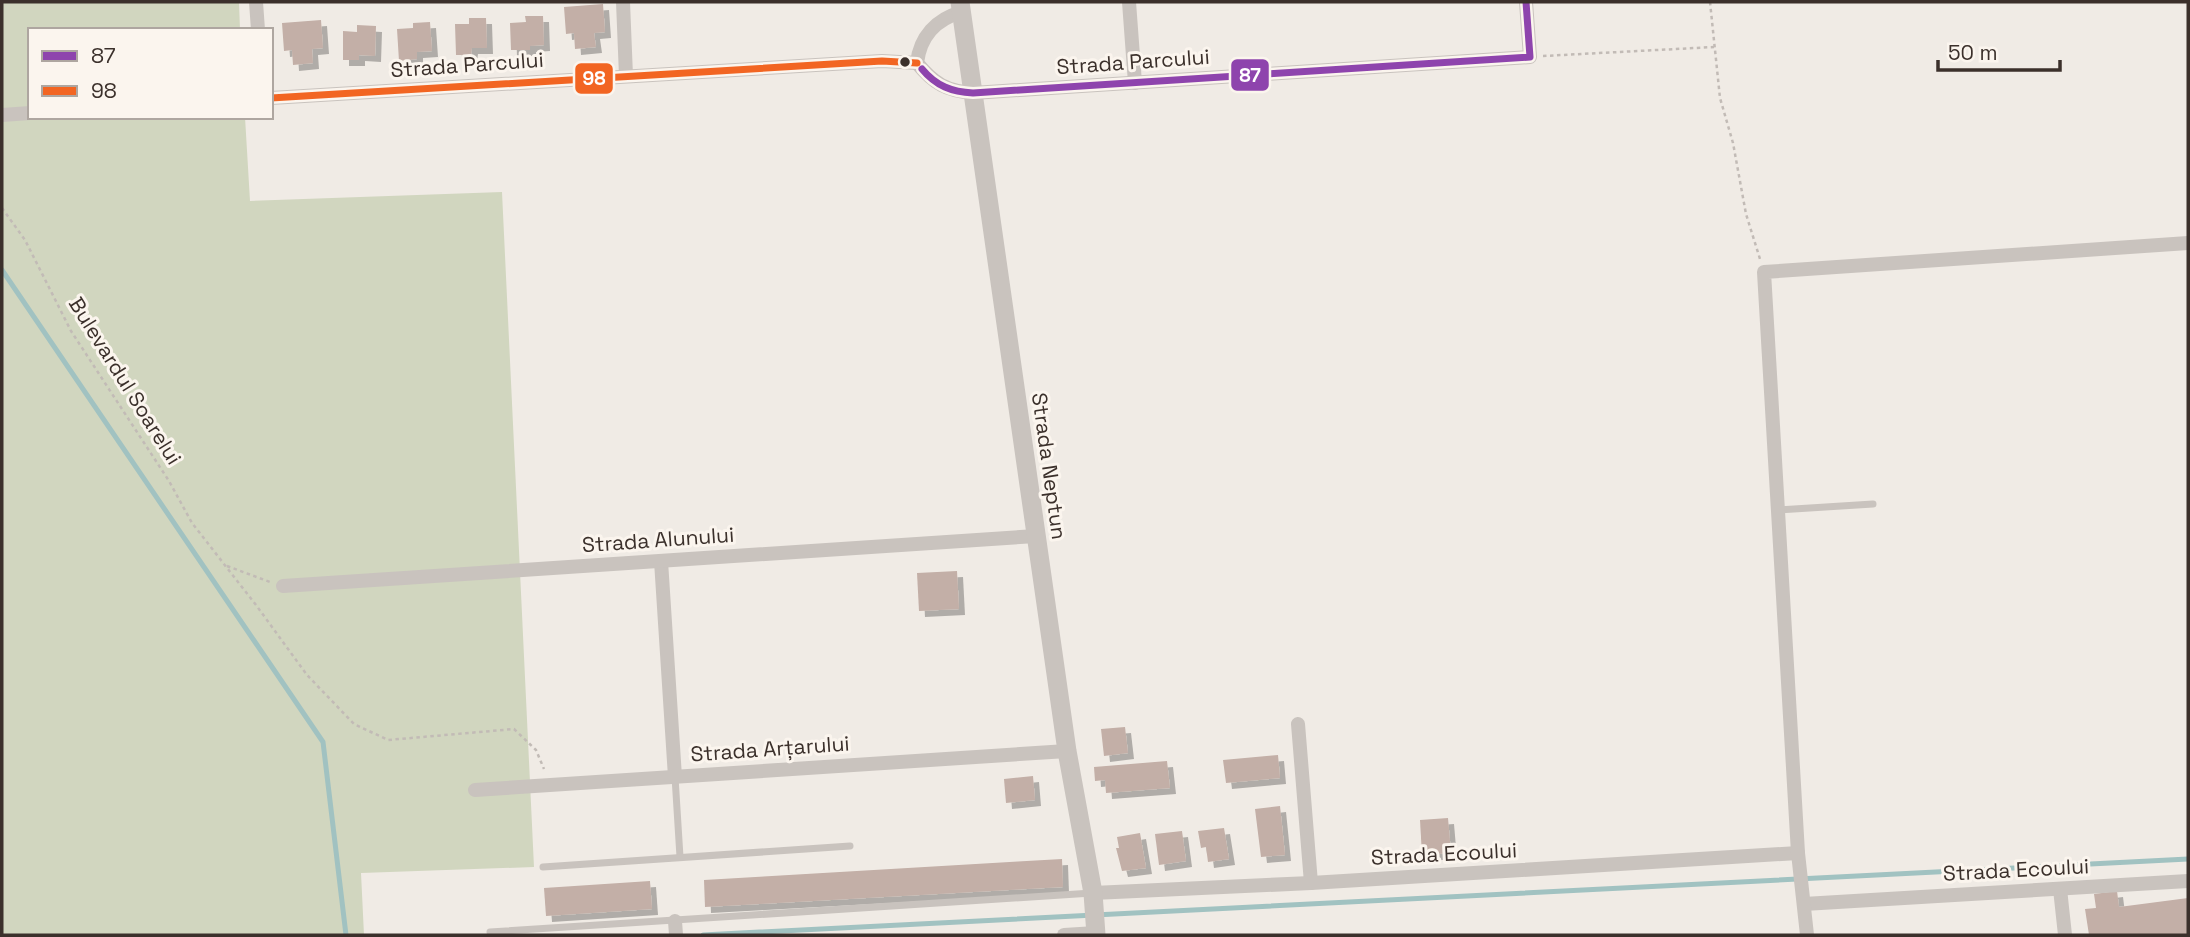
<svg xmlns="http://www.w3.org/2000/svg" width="2190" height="937" font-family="'Space Grotesk',sans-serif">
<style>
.green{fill:#d1d6bf}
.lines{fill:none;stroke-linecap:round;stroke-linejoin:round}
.stream{stroke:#a1c2c1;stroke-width:5}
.building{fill:#c3afa7;filter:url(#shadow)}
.path{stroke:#c2bbb6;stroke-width:2.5;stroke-dasharray:3.5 3.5;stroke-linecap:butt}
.service{stroke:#c9c3be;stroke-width:7}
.minor{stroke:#c9c3be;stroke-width:14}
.tertiary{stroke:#c9c3be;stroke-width:19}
.bus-1-casing{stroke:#fbf5ee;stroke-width:12}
.bus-2-casing{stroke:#fbf5ee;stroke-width:12}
.bus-1{stroke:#8e44ad;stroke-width:7}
.bus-2{stroke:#f26522;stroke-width:7}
.bus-dot{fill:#3b302b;stroke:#fbf5ee;stroke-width:2.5}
.labels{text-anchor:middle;stroke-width:6;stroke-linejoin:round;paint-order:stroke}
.street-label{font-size:21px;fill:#3b302b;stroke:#fbf5ee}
.line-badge{stroke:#fbf5ee;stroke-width:2.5}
.badge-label{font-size:19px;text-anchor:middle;font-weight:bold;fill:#fff}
</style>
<defs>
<filter id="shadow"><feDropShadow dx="6" dy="6" stdDeviation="0" flood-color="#0004"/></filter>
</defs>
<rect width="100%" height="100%" fill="#f0ebe5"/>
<!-- green -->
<polygon class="green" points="2,2 239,2 240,30 30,30 30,117 245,117 250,201 502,192 534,867 361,873 364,935 2,935"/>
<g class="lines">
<!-- stream -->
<g class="stream">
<polyline points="2,270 323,742 346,935"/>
<polyline points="703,935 2188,859"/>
</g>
</g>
<!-- building -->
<g class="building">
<polygon points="603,4 605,32 594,33 596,47 575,49 574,33 566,34 564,7"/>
<polygon points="525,16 543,16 544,45 530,46 530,50 511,50 510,23 526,22"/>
<polygon points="469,18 486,18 487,48 472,48 471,55 456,55 455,24 469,24"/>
<polygon points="321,20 323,48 312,49 313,63 293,65 292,50 284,51 282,23"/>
<polygon points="430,22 432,51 417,52 417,59 399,61 397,29 413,28 413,23"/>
<polygon points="357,25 376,26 375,56 359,55 359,60 343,60 343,31 357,32"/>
<polygon points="957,571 959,609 919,611 917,573"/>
<polygon points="1125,727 1128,753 1104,756 1101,729"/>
<polygon points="1278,755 1280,778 1226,783 1223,760"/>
<polygon points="1167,761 1170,788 1106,793 1105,780 1095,781 1094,767"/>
<polygon points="1033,776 1035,800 1006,803 1004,779"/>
<polygon points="1280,806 1285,855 1261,857 1255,809"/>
<polygon points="1448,818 1451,853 1422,855 1420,820"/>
<polygon points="1224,828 1229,859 1208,862 1206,847 1201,848 1198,831"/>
<polygon points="1182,831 1186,861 1159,865 1155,834"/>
<polygon points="1140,833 1146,868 1122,871 1116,848 1119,848 1117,837"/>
<polygon points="1062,859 1063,887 705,907 704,880"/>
<polygon points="650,881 652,909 546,916 544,888"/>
<polygon points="2117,891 2119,907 2188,898 2188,935 2089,935 2085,909 2096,908 2094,894"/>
</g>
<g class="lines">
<!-- path -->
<g class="path">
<polyline points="1710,2 1720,98 1733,143 1746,214 1760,259"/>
<polyline points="1543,56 1714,47"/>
<polyline points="2,208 25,240 71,331 169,481 192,523 256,605 307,675 354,724 388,740 514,729 536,750 544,769"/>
<polyline points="227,566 270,582"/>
</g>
<!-- service -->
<g class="service">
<polyline points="1778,510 1873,504"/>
<polyline points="675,777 680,857"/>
<polyline points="543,867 850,846"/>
<polyline points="490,932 1092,893"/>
</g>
<!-- minor -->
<g class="minor">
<polyline points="256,2 258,30"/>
<polyline points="623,2 626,76"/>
<polyline points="1129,2 1135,83"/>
<path d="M962,12C936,19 920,37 917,63C934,84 947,91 973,93L1530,57L1526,2"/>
<polyline points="271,98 882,61 917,63"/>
<polyline points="2,115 30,113"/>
<polyline points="661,561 675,777"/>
<polyline points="283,586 1036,536"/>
<polyline points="1298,724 1311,883"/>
<polyline points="475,790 1067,751"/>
<polyline points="2060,889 2065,935"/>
<polyline points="1093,893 1311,883 1798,853"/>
<polyline points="1804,904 2188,881"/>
<polyline points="675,921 676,935"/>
<polyline points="1064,935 1096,933"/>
<polyline points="1807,935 1798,853 1764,272 2188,243"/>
</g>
<!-- tertiary -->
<polyline class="tertiary" points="960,2 1067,751 1093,893 1096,935"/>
<defs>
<path id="bus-1" d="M922,69C936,86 952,92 973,93L1530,57L1526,2"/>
<polyline id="bus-2" points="271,98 882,61 917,63"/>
</defs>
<!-- bus-1 casing -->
<use href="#bus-1" class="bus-1-casing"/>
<!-- bus-2 casing -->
<use href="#bus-2" class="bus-2-casing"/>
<!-- bus-1 -->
<use href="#bus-1" class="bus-1"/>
<!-- bus-2 -->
<use href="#bus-2" class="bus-2"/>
</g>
<!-- markers -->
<circle class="bus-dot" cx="905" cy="62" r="6"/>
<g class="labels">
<!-- street labels -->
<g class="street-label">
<text transform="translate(1133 62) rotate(-4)" y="7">Strada Parcului</text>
<text transform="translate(467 65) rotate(-4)" y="7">Strada Parcului</text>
<text transform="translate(125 381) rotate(58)" y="7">Bulevardul Soarelui</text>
<text transform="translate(1049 466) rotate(82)" y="7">Strada Neptun</text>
<text transform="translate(658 540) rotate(-4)" y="7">Strada Alunului</text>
<text transform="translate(770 749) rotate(-4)" y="7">Strada Arțarului</text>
<text transform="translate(1444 854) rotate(-3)" y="7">Strada Ecoului</text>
<text transform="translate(2016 870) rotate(-3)" y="7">Strada Ecoului</text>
</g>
</g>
<g class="line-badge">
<rect x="1230" y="58" width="40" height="34" rx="7" fill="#8e44ad"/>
<rect x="574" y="62" width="40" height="33" rx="7" fill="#f26522"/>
</g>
<g class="badge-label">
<text x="1250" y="82">87</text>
<text x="594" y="85">98</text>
</g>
<!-- border -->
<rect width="2190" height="937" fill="none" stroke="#3b302b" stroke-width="7"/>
<!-- legend -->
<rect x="28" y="28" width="245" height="91" fill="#fbf5ee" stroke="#aea6a0" stroke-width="2"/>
<rect x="42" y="51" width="35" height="10" fill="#8e44ad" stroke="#aea6a0" stroke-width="2"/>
<text x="91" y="63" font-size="21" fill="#3b302b">87</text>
<rect x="42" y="86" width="35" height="10" fill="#f26522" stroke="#aea6a0" stroke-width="2"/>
<text x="91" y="98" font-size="21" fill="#3b302b">98</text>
<!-- scale -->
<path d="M1938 60v10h122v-10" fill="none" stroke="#3b302b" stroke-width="3.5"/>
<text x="1948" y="60" font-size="21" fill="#3b302b" stroke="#fbf5ee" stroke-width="5" paint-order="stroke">50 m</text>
</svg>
